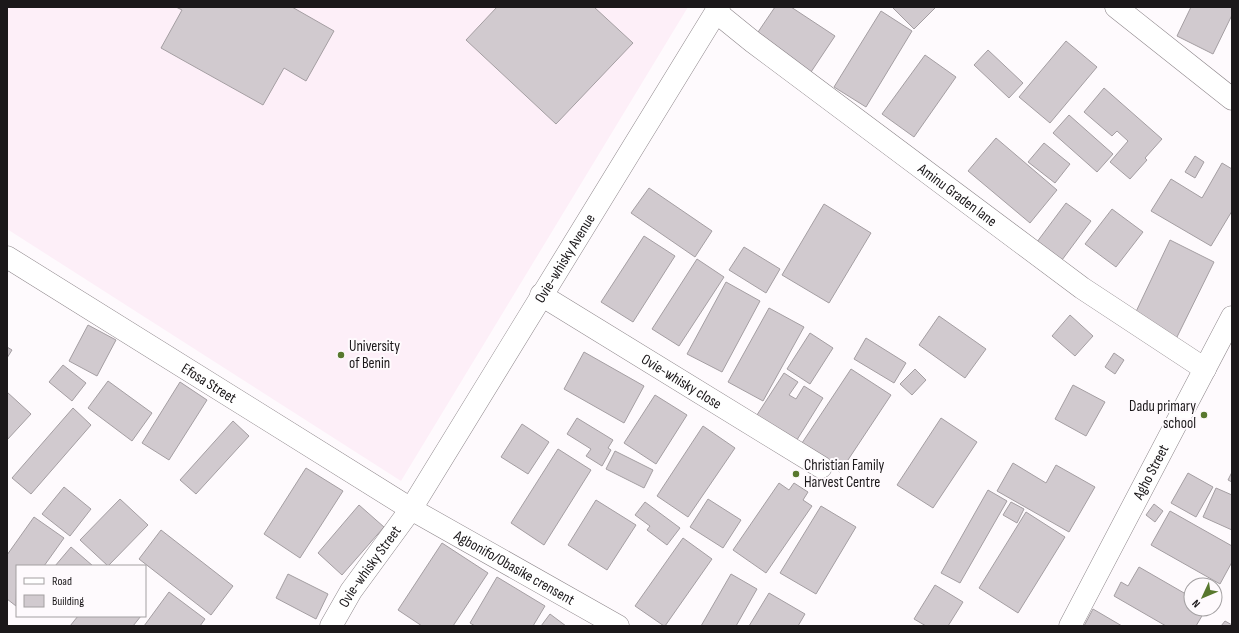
<svg xmlns="http://www.w3.org/2000/svg" width="1239" height="633" font-family="'Sofia Sans Condensed',sans-serif">
  <style>
    .built { fill: #fdeff8 }
    .building { fill: #d1cacf; stroke: #a49ea2 }
    .lines { fill: none; stroke-linecap: round; stroke-linejoin: round }
    .minor-casing { stroke: #8e878b; stroke-width: 23 }
    .minor { stroke: #fff; stroke-width: 22 }
    .poi-dot { fill: #58782e; stroke: #fefafd; stroke-width: 1.5 }
    .labels { text-anchor: middle; stroke-width: 4; stroke-linejoin: round; paint-order: stroke }
    .street-label { font-size: 15px; fill: #1b181a; stroke: #fefafd }
    .poi-label { font-size: 15px; fill: #1b181a; stroke: #fefafd; text-anchor: start }
  </style>
  <rect width="100%" height="100%" fill="#fefafd"/>
  <!-- built -->
  <path class="built" d="M 7,7 L 688,7 L 401,481 L 7,229 Z"/>
  <!-- building -->
  <g class="building">
    <path d="M 176,7 L 292,7 L 334,31 L 306,81 L 284,68 L 263,105 L 161,48 L 182,10 Z"/>
    <path d="M 497,7 L 594,7 L 633,43 L 556,124 L 466,40 Z"/>
    <path d="M 775,7 L 791,7 L 835,36 L 809,75 L 754,38 Z"/>
    <path d="M 892,7 L 936,7 L 914,29 Z"/>
    <path d="M 1191,7 L 1232,7 L 1232,15 L 1213,54 L 1177,36 Z"/>
    <path d="M 881,11 L 912,31 L 866,107 L 834,87 Z"/>
    <path d="M 1066,41 L 1097,67 L 1050,123 L 1019,97 Z"/>
    <path d="M 988,50 L 1023,83 L 1009,98 L 974,65 Z"/>
    <path d="M 925,55 L 956,77 L 914,137 L 882,114 Z"/>
    <path d="M 1104,88 L 1162,139 L 1145,158 L 1147,160 L 1130,179 L 1110,162 L 1128,141 L 1117,131 L 1112,136 L 1084,112 Z"/>
    <path d="M 1069,115 L 1113,154 L 1097,172 L 1053,133 Z"/>
    <path d="M 996,138 L 1057,190 L 1030,223 L 968,171 Z"/>
    <path d="M 1044,143 L 1070,164 L 1055,183 L 1028,162 Z"/>
    <path d="M 1195,156 L 1204,162 L 1195,178 L 1185,172 Z"/>
    <path d="M 1222,163 L 1232,169 L 1232,211 L 1211,246 L 1151,211 L 1171,179 L 1202,198 Z"/>
    <path d="M 649,188 L 712,231 L 695,257 L 631,213 Z"/>
    <path d="M 1066,203 L 1091,221 L 1059,264 L 1034,246 Z"/>
    <path d="M 824,204 L 871,233 L 829,303 L 782,275 Z"/>
    <path d="M 1112,209 L 1143,232 L 1116,267 L 1085,244 Z"/>
    <path d="M 644,236 L 675,256 L 633,322 L 601,302 Z"/>
    <path d="M 1170,240 L 1214,262 L 1176,339 L 1133,318 Z"/>
    <path d="M 744,247 L 780,269 L 766,293 L 729,270 Z"/>
    <path d="M 697,259 L 724,277 L 679,346 L 652,329 Z"/>
    <path d="M 726,282 L 760,301 L 722,372 L 687,354 Z"/>
    <path d="M 769,308 L 804,327 L 763,401 L 728,382 Z"/>
    <path d="M 1070,315 L 1093,336 L 1075,356 L 1052,336 Z"/>
    <path d="M 939,316 L 986,349 L 965,378 L 919,345 Z"/>
    <path d="M 88,325 L 116,340 L 97,376 L 69,361 Z"/>
    <path d="M 810,333 L 833,348 L 810,384 L 787,369 Z"/>
    <path d="M 866,338 L 906,363 L 894,383 L 854,359 Z"/>
    <path d="M 7,347 L 12,350 L 7,358 Z"/>
    <path d="M 584,352 L 644,386 L 624,423 L 564,389 Z"/>
    <path d="M 1114,353 L 1124,360 L 1115,374 L 1105,367 Z"/>
    <path d="M 63,365 L 86,383 L 72,401 L 49,382 Z"/>
    <path d="M 851,369 L 891,395 L 840,472 L 800,446 Z"/>
    <path d="M 915,369 L 926,380 L 912,395 L 900,384 Z"/>
    <path d="M 784,373 L 798,382 L 789,395 L 796,399 L 804,386 L 823,398 L 795,443 L 755,418 Z"/>
    <path d="M 108,381 L 152,413 L 132,441 L 88,408 Z"/>
    <path d="M 180,382 L 207,400 L 169,460 L 142,443 Z"/>
    <path d="M 1073,385 L 1105,402 L 1086,436 L 1055,419 Z"/>
    <path d="M 7,392 L 31,414 L 7,440 Z"/>
    <path d="M 655,395 L 687,415 L 656,464 L 624,443 Z"/>
    <path d="M 73,408 L 91,425 L 31,494 L 12,478 Z"/>
    <path d="M 577,418 L 613,440 L 608,448 L 611,450 L 602,466 L 586,456 L 591,449 L 567,434 Z"/>
    <path d="M 941,418 L 977,442 L 933,508 L 897,485 Z"/>
    <path d="M 233,421 L 249,436 L 196,494 L 180,480 Z"/>
    <path d="M 522,424 L 549,442 L 528,474 L 501,457 Z"/>
    <path d="M 703,426 L 735,448 L 688,517 L 657,496 Z"/>
    <path d="M 558,449 L 591,470 L 544,545 L 511,523 Z"/>
    <path d="M 615,451 L 653,470 L 644,488 L 606,469 Z"/>
    <path d="M 1013,463 L 1046,483 L 1056,465 L 1095,487 L 1069,532 L 997,491 Z"/>
    <path d="M 306,468 L 343,491 L 300,558 L 264,534 Z"/>
    <path d="M 1232,472 L 1232,482 L 1228,480 Z"/>
    <path d="M 1188,473 L 1213,487 L 1196,517 L 1171,503 Z"/>
    <path d="M 779,483 L 789,490 L 794,483 L 808,492 L 803,500 L 812,506 L 766,573 L 733,550 Z"/>
    <path d="M 64,487 L 91,509 L 70,536 L 42,514 Z"/>
    <path d="M 1216,488 L 1232,495 L 1232,530 L 1203,517 Z"/>
    <path d="M 988,490 L 1007,501 L 960,583 L 941,573 Z"/>
    <path d="M 120,499 L 148,525 L 108,566 L 80,540 Z"/>
    <path d="M 708,499 L 741,520 L 723,548 L 690,527 Z"/>
    <path d="M 596,500 L 636,525 L 607,570 L 568,545 Z"/>
    <path d="M 645,502 L 680,528 L 667,545 L 647,530 L 650,526 L 635,515 Z"/>
    <path d="M 1011,502 L 1024,509 L 1017,523 L 1003,515 Z"/>
    <path d="M 1154,504 L 1163,511 L 1155,522 L 1146,515 Z"/>
    <path d="M 359,505 L 384,527 L 342,575 L 318,553 Z"/>
    <path d="M 821,506 L 856,527 L 816,594 L 780,573 Z"/>
    <path d="M 1170,511 L 1232,546 L 1232,562 L 1220,584 L 1151,545 Z"/>
    <path d="M 1026,512 L 1065,537 L 1018,613 L 979,588 Z"/>
    <path d="M 34,517 L 64,538 L 44,566 L 17,566 L 16,606 L 7,599 L 7,555 Z"/>
    <path d="M 161,530 L 233,586 L 211,615 L 139,559 Z"/>
    <path d="M 683,538 L 712,559 L 665,626 L 664,626 L 635,606 Z"/>
    <path d="M 442,543 L 488,573 L 453,626 L 422,626 L 398,610 Z"/>
    <path d="M 71,547 L 93,566 L 55,566 Z"/>
    <path d="M 1139,567 L 1191,597 L 1191,609 L 1206,609 L 1196,626 L 1166,626 L 1114,596 L 1121,582 L 1128,586 Z"/>
    <path d="M 288,574 L 328,594 L 316,619 L 276,598 Z"/>
    <path d="M 731,574 L 757,589 L 736,626 L 701,626 Z"/>
    <path d="M 497,577 L 545,606 L 533,626 L 475,626 L 470,623 Z"/>
    <path d="M 935,585 L 963,602 L 948,626 L 926,626 L 914,619 Z"/>
    <path d="M 169,592 L 205,619 L 200,626 L 144,626 Z"/>
    <path d="M 769,593 L 805,614 L 798,626 L 749,626 Z"/>
    <path d="M 1093,609 L 1122,626 L 1084,626 Z"/>
    <path d="M 550,614 L 566,626 L 541,626 Z"/>
    <path d="M 78,616 L 141,616 L 133,626 L 70,626 Z"/>
    <path d="M 1225,621 L 1232,625 L 1232,626 L 1221,626 Z"/>
  </g>
  <g class="lines">
    <defs>
      <g id="minor">
        <path d="M 1116,7 L 1232,99"/>
        <path id="s1" d="M 716,12 L 753,42 L 1082,288 L 1205,369"/>
        <path id="s2" d="M 7,257 L 411,509 L 618,626"/>
        <path id="s3" d="M 541,295 L 821,467"/>
        <path id="s4" d="M 331,626 L 351,591 L 411,509 L 719,7"/>
        <path id="s5" d="M 1070,626 L 1232,317"/>
      </g>
    </defs>
    <!-- minor casing -->
    <use href="#minor" class="minor-casing"/>
    <!-- minor -->
    <use href="#minor" class="minor"/>
  </g>
  <!-- markers -->
  <g class="poi-dot">
    <circle cx="341" cy="355" r="4"/>
    <circle cx="1204" cy="415" r="4"/>
    <circle cx="796" cy="474" r="4"/>
  </g>
  <g class="labels">
    <!-- street labels -->
    <g class="street-label">
      <text dy="5" stroke="none"><textPath href="#s1" startOffset="303">Aminu Graden lane</textPath></text>
      <text dy="5" stroke="none"><textPath href="#s4" startOffset="436">Ovie-whisky Avenue</textPath></text>
      <text dy="5" stroke="none"><textPath href="#s3" startOffset="165">Ovie-whisky close</textPath></text>
      <text dy="5" stroke="none"><textPath href="#s2" startOffset="238">Efosa Street</textPath></text>
      <text dy="5" stroke="none"><textPath href="#s5" startOffset="174">Agho Street</textPath></text>
      <text dy="5" stroke="none"><textPath href="#s4" startOffset="71">Ovie-whisky Street</textPath></text>
      <text dy="5" stroke="none"><textPath href="#s2" startOffset="595">Agbonifo/Obasike crensent</textPath></text>
    </g>
    <!-- poi labels -->
    <g class="poi-label">
      <text x="349" y="351">University<tspan x="349" dy="17">of Benin</tspan></text>
      <text x="1196" y="411" text-anchor="end">Dadu primary<tspan x="1196" dy="17">school</tspan></text>
      <text x="804" y="470">Christian Family<tspan x="804" dy="17">Harvest Centre</tspan></text>
    </g>
  </g>
  <!-- border -->
  <rect width="1239" height="633" fill="none" stroke="#1b181a" stroke-width="16"/>
  <!-- legend -->
  <rect x="16" y="565" width="130" height="52" fill="#fefafd" stroke="#a3a0a2"/>
  <rect x="24" y="578" width="20" height="6" fill="#ffffff" stroke="#a3a0a2"/>
  <text x="52" y="585" font-size="12" fill="#1b181a">Road</text>
  <rect x="24" y="595" width="20" height="12" fill="#d1cacf" stroke="#a3a0a2"/>
  <text x="52" y="605" font-size="12" fill="#1b181a">Building</text>
  <!-- north arrow -->
  <g transform="translate(1203 597) rotate(226)"><circle r="19" fill="#fefafd" stroke="#a3a0a2"/>
  <path d="M0-3L7 15L0 10L-7 15Z" fill="#58782e"/>
  <text y="-6" font-size="11" font-weight="bold" text-anchor="middle" fill="#1b181a">N</text>
  </g>
</svg>
